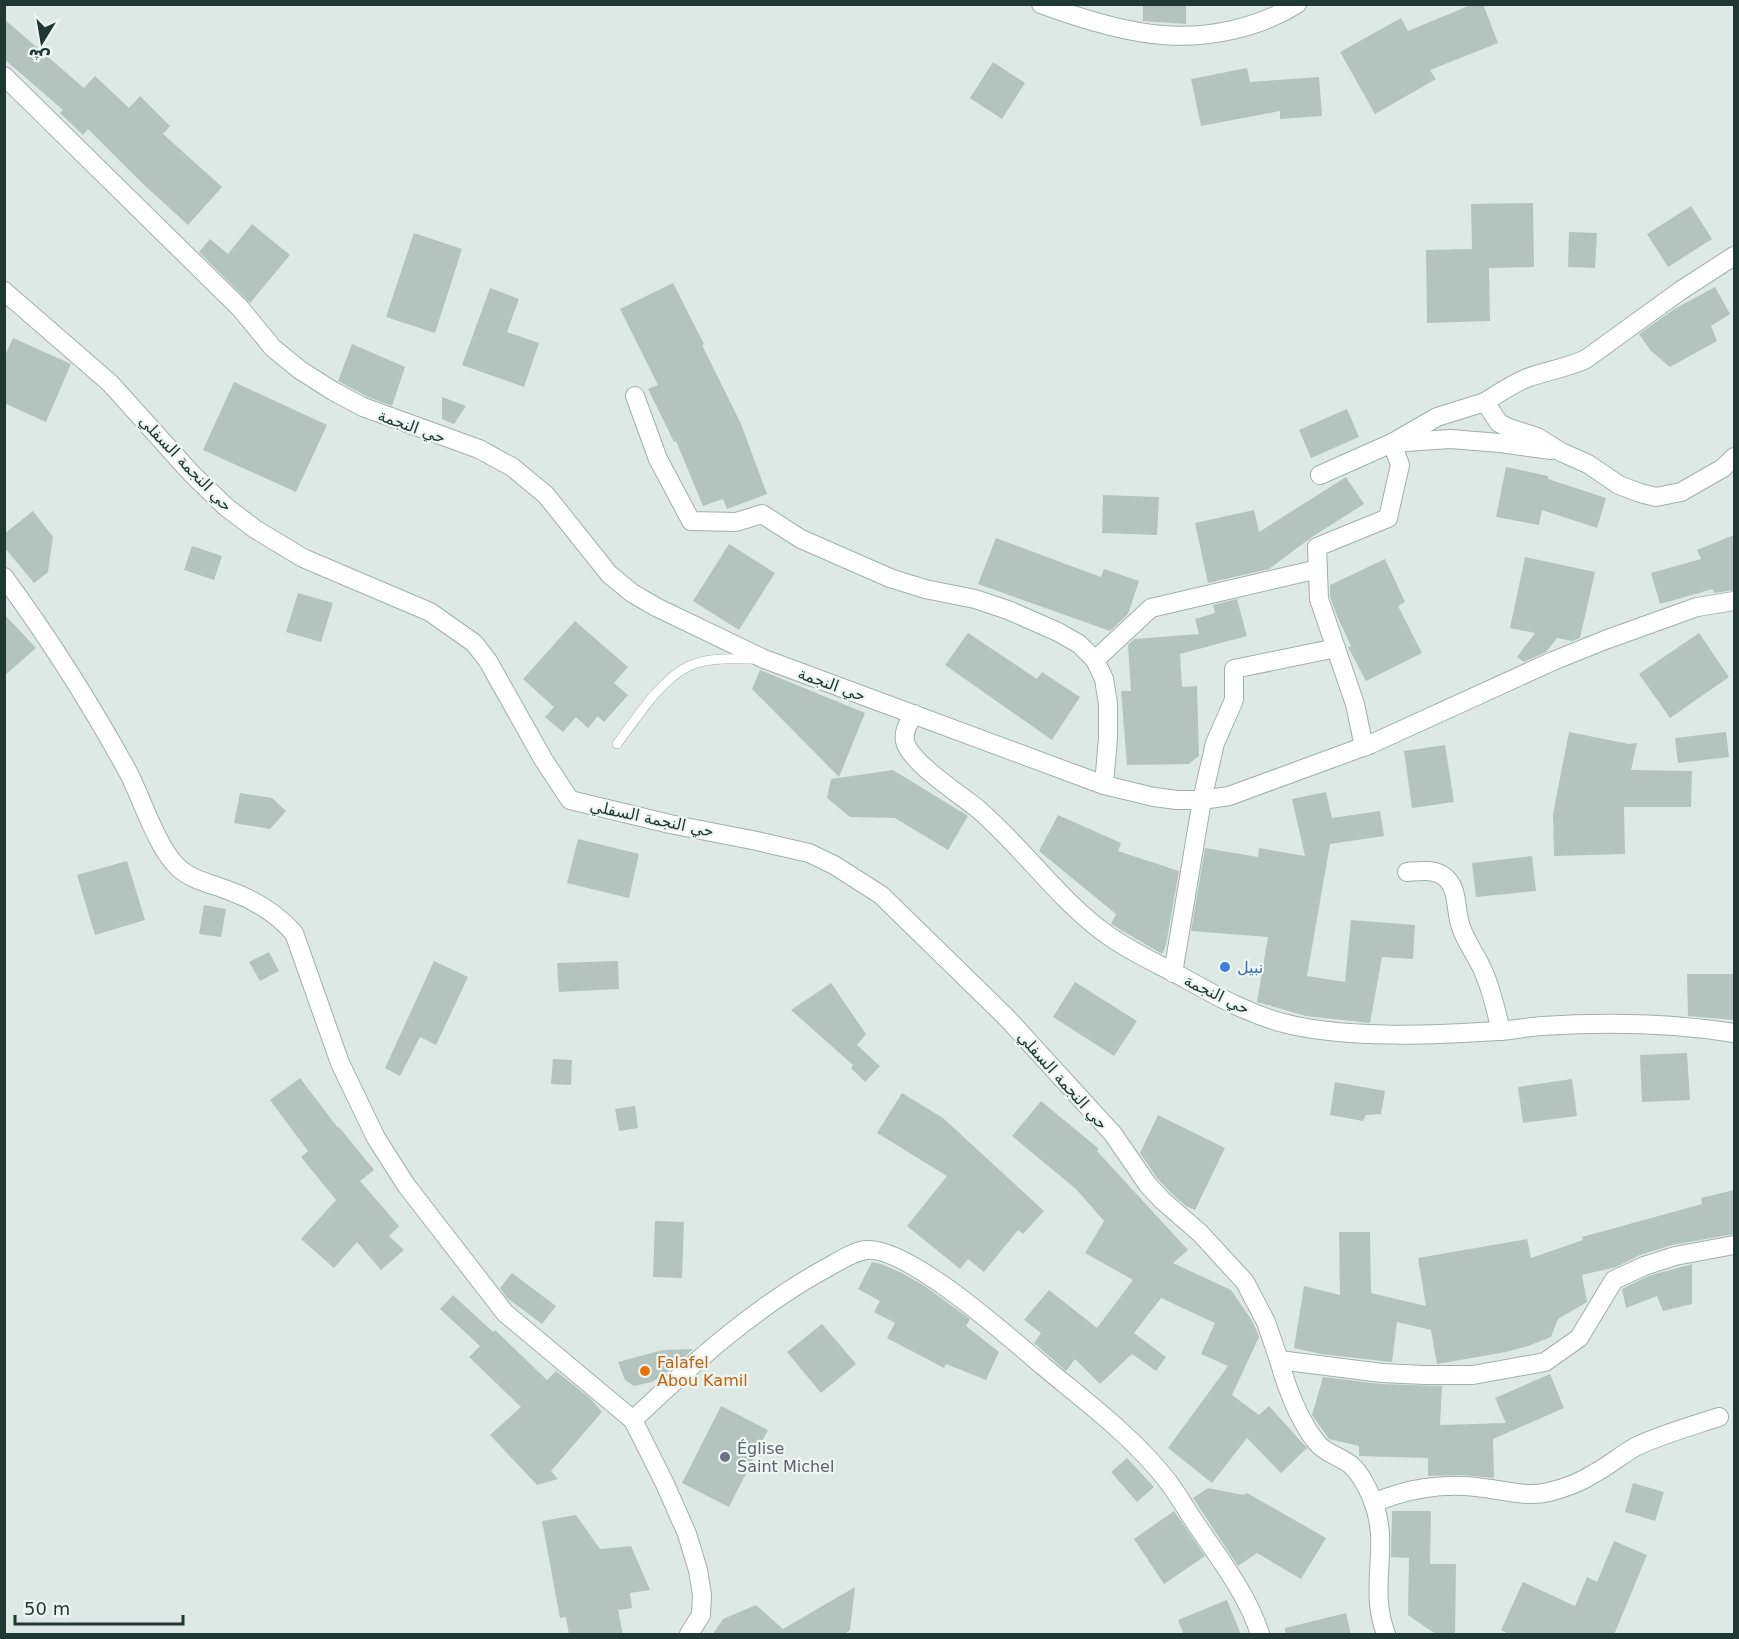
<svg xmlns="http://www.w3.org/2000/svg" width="1739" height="1639" font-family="'DejaVu Sans',Cairo,sans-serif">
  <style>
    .building { fill: #b3c4be }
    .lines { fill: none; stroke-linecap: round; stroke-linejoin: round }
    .service-casing { stroke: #a0b0ac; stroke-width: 10 }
    .minor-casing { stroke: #a0b0ac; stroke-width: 20 }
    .service { stroke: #fff; stroke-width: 9 }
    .minor { stroke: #fff; stroke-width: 18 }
    .shop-dot { fill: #3f7fe0; stroke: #edf6f2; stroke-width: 2 }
    .food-dot { fill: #e8710a; stroke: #edf6f2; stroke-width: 2 }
    .worship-dot { fill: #6b7280; stroke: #edf6f2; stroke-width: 2 }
    .labels { text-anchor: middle; stroke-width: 4.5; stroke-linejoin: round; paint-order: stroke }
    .street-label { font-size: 16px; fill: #1f3833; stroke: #edf6f2 }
    .shop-label { font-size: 16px; fill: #366cbe; stroke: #edf6f2; text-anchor: start }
    .food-label { font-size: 16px; fill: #c56008; stroke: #edf6f2; text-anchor: start }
    .worship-label { font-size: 16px; fill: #5b616d; stroke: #edf6f2; text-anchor: start }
  </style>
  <rect width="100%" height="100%" fill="#dde9e5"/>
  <!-- building -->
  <g class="building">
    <path d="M 1143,4 L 1186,4 L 1186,24 L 1143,21 Z"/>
    <path d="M 1473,4 L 1483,4 L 1498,43 L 1430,70 L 1436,79 L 1375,114 L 1340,52 L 1401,18 L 1408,31 Z"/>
    <path d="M 4,19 L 84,88 L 95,76 L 129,108 L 140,96 L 170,126 L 163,134 L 222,187 L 188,225 L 141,182 L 88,129 L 83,135 L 60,113 L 63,110 L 4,59 Z"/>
    <path d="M 993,62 L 1025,83 L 1002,119 L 970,98 Z"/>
    <path d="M 1247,68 L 1250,82 L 1319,77 L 1322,116 L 1280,119 L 1280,111 L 1201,126 L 1191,79 Z"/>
    <path d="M 1533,203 L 1534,267 L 1489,268 L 1490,321 L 1427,323 L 1426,250 L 1472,249 L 1471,204 Z"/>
    <path d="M 1691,206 L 1712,239 L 1668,267 L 1647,234 Z"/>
    <path d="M 252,224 L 290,255 L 250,303 L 199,252 L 210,239 L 228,254 Z"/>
    <path d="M 1569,232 L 1597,233 L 1595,268 L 1568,267 Z"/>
    <path d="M 414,233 L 462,249 L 435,333 L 386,317 Z"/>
    <path d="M 673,283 L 704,344 L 702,345 L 741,424 L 767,494 L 727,509 L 723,499 L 703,506 L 676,441 L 674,442 L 648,389 L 658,385 L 620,309 Z"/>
    <path d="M 1715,287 L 1730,314 L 1711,326 L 1717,341 L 1670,367 L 1651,351 L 1639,334 L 1676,308 Z"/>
    <path d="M 490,288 L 519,299 L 507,332 L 539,343 L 524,387 L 462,365 Z"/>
    <path d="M 13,338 L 71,364 L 46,422 L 4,403 L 4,358 Z"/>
    <path d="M 352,344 L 405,367 L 392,406 L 368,397 L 338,381 Z"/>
    <path d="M 234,382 L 327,425 L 296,492 L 203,450 Z"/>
    <path d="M 442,397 L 466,406 L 454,424 L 442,419 Z"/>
    <path d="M 1347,409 L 1359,437 L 1311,458 L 1299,430 Z"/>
    <path d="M 1506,467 L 1548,476 L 1548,479 L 1606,498 L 1597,528 L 1542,510 L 1539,525 L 1496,517 Z"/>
    <path d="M 1346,477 L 1364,504 L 1312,537 L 1269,569 L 1208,583 L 1195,523 L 1254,510 L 1259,532 Z"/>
    <path d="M 1103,495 L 1159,497 L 1157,535 L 1102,533 Z"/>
    <path d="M 33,511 L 53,537 L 48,572 L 34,583 L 4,547 L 4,534 Z"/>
    <path d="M 1734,535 L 1734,590 L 1714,593 L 1713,589 L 1660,604 L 1651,573 L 1701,559 L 1697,550 Z"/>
    <path d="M 996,538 L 1101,577 L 1104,569 L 1139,581 L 1128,614 L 1110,631 L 978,584 Z"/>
    <path d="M 729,544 L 775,573 L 739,630 L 693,601 Z"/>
    <path d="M 192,546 L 222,556 L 214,580 L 184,570 Z"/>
    <path d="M 1525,557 L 1595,572 L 1580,638 L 1572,641 L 1557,638 L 1546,652 L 1524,662 L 1517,657 L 1535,633 L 1510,628 Z"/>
    <path d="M 1385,559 L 1405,602 L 1398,606 L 1422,653 L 1366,681 L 1348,647 L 1351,646 L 1337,616 L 1330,597 L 1330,585 Z"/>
    <path d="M 298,593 L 333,603 L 321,642 L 286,632 Z"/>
    <path d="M 1237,599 L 1247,636 L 1180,654 L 1182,687 L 1197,686 L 1199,756 L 1189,764 L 1127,765 L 1121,691 L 1131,691 L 1128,645 L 1134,639 L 1199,634 L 1195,619 L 1215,613 L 1213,605 Z"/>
    <path d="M 4,614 L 36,648 L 4,676 Z"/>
    <path d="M 575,621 L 628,667 L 614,683 L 628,695 L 604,722 L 598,716 L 588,728 L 576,717 L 563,732 L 545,717 L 554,707 L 523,679 Z"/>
    <path d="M 968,633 L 1037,679 L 1042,672 L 1080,697 L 1052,740 L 945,665 Z"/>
    <path d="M 1699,633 L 1729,677 L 1670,718 L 1639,674 Z"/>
    <path d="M 760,670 L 865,713 L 839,777 L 752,689 Z"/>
    <path d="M 1569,732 L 1629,744 L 1637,743 L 1631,770 L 1692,771 L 1691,807 L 1624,807 L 1625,854 L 1554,856 L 1553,814 Z"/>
    <path d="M 1726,732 L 1729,757 L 1678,763 L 1675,738 Z"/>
    <path d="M 1445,745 L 1454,802 L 1412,808 L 1404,751 Z"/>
    <path d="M 893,770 L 968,816 L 948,850 L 895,818 L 850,817 L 827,798 L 831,779 Z"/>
    <path d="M 1326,792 L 1332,818 L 1380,811 L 1384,836 L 1330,844 L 1307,976 L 1345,982 L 1351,920 L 1415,925 L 1413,959 L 1382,957 L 1370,1023 L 1306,1016 L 1257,1002 L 1268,937 L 1191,931 L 1205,848 L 1258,857 L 1259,848 L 1305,856 L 1292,799 Z"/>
    <path d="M 240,793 L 272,798 L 286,811 L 270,829 L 234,823 Z"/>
    <path d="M 1058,815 L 1121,843 L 1118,851 L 1179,871 L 1166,945 L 1162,954 L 1111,924 L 1116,914 L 1039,851 Z"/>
    <path d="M 578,839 L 639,854 L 629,898 L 567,883 Z"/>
    <path d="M 1532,856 L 1536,891 L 1476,897 L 1472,863 Z"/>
    <path d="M 127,861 L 145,920 L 95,935 L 77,875 Z"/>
    <path d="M 204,905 L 226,909 L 221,937 L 199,934 Z"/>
    <path d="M 269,952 L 279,971 L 260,981 L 249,962 Z"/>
    <path d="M 434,961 L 468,977 L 436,1045 L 420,1037 L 400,1076 L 385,1068 Z"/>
    <path d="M 618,961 L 619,989 L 559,992 L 557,963 Z"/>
    <path d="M 1687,974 L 1734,974 L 1734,1020 L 1688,1016 Z"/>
    <path d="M 1075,982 L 1137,1021 L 1114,1056 L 1053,1017 Z"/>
    <path d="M 831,983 L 866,1034 L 857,1045 L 880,1066 L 865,1082 L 851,1068 L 853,1065 L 791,1010 Z"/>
    <path d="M 1687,1053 L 1690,1100 L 1642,1102 L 1640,1055 Z"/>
    <path d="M 553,1059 L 572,1060 L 571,1085 L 551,1084 Z"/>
    <path d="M 300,1078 L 338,1128 L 339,1127 L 374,1170 L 360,1181 L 399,1226 L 389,1236 L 404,1250 L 381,1270 L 357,1242 L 334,1268 L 301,1239 L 336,1200 L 301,1157 L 308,1151 L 270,1100 Z"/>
    <path d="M 1572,1079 L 1577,1116 L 1523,1123 L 1518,1087 Z"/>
    <path d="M 1335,1082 L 1385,1091 L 1381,1114 L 1366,1115 L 1363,1121 L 1330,1115 Z"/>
    <path d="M 902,1093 L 943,1118 L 1044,1211 L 1023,1234 L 1018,1230 L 984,1272 L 968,1259 L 960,1269 L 907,1226 L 947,1176 L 877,1133 Z"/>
    <path d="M 1041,1101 L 1099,1149 L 1097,1151 L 1188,1250 L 1173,1263 L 1231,1290 L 1253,1322 L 1259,1337 L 1232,1395 L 1259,1415 L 1269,1406 L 1307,1448 L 1281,1473 L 1247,1438 L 1212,1483 L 1168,1448 L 1228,1366 L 1201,1354 L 1215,1323 L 1161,1298 L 1134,1333 L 1166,1357 L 1156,1371 L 1132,1354 L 1100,1384 L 1075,1359 L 1066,1371 L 1034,1343 L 1041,1333 L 1024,1320 L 1049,1290 L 1097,1328 L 1133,1280 L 1085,1253 L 1104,1221 L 1076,1189 L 1012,1136 Z"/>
    <path d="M 635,1106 L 638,1128 L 619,1131 L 615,1109 Z"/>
    <path d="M 1158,1115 L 1225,1148 L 1195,1210 L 1186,1206 L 1171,1193 L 1157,1178 L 1140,1153 Z"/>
    <path d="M 1734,1190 L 1734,1234 L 1672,1245 L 1640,1255 L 1616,1267 L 1582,1275 L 1587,1302 L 1558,1319 L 1551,1337 L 1528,1346 L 1506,1352 L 1437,1364 L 1431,1330 L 1397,1322 L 1392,1362 L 1321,1354 L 1294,1348 L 1304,1286 L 1340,1295 L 1339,1232 L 1370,1232 L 1371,1293 L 1426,1306 L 1418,1258 L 1527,1239 L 1531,1258 L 1583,1240 L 1582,1237 L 1702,1204 L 1701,1198 Z"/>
    <path d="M 655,1221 L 684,1222 L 682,1278 L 653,1277 Z"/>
    <path d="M 872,1262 L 881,1264 L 902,1273 L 926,1287 L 970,1319 L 966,1326 L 999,1352 L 986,1380 L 946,1364 L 944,1368 L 887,1338 L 895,1323 L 874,1312 L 880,1301 L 858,1289 Z"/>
    <path d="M 1692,1264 L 1692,1304 L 1663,1311 L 1657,1296 L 1626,1308 L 1622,1289 L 1648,1276 Z"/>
    <path d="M 512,1273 L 556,1306 L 542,1324 L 507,1298 L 500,1288 Z"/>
    <path d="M 453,1295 L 493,1332 L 495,1330 L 547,1380 L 556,1371 L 591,1399 L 602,1412 L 551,1471 L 558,1479 L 537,1485 L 490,1435 L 521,1407 L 469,1357 L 480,1346 L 440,1309 Z"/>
    <path d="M 822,1324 L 856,1364 L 821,1393 L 787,1352 Z"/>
    <path d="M 693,1349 L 673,1368 L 652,1382 L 634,1386 L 625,1380 L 618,1362 L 663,1350 Z"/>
    <path d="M 1550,1374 L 1564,1408 L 1493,1439 L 1494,1478 L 1463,1475 L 1428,1476 L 1428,1458 L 1359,1456 L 1359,1446 L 1329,1439 L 1312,1415 L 1323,1377 L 1381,1384 L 1442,1386 L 1440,1425 L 1506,1423 L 1495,1398 Z"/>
    <path d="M 721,1406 L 768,1430 L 729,1507 L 682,1483 Z"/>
    <path d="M 1127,1458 L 1154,1487 L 1137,1502 L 1111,1472 Z"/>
    <path d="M 1633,1483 L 1664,1492 L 1655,1521 L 1625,1512 Z"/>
    <path d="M 1208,1488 L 1243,1495 L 1247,1493 L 1326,1538 L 1301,1579 L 1257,1553 L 1238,1566 L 1193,1498 Z"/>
    <path d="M 1174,1511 L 1205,1556 L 1164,1584 L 1134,1539 Z"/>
    <path d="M 1392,1511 L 1431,1511 L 1430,1564 L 1456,1564 L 1455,1635 L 1437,1635 L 1408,1615 L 1409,1558 L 1391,1557 Z"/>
    <path d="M 576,1515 L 600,1549 L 631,1546 L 650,1590 L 630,1593 L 632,1608 L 618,1610 L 623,1635 L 569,1635 L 566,1617 L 560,1618 L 542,1521 Z"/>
    <path d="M 1614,1541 L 1647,1555 L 1614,1635 L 1510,1635 L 1501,1630 L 1523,1582 L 1575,1606 L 1587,1577 L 1597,1582 Z"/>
    <path d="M 855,1587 L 850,1630 L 844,1635 L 712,1635 L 723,1619 L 756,1605 L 783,1629 Z"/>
    <path d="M 1227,1600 L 1241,1635 L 1184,1635 L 1178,1620 Z"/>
    <path d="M 1346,1613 L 1351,1635 L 1285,1635 L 1285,1628 Z"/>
  </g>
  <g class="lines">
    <defs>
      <path id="service" d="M 617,744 C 636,719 660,680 689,666 C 708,657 732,659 753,659"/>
      <g id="minor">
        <path d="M 1041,4 C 1079,18 1122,32 1163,35 C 1207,39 1259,28 1297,4"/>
        <path d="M 4,76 L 240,308 L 273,348 L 300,370 L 333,391 L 363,407 L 479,449 L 512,467 L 546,495 L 609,574 L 632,593 L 656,607 L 764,659 L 1104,785 L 1154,797 L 1177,800 L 1202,800 L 1229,796 L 1371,744 L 1553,661 L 1605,640 L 1697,607 L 1734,601"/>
        <path d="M 1734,256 L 1680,291 L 1586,359 C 1567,368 1546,371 1527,378 C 1512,384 1499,393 1485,402 L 1499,423 L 1509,428 L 1537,437 L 1561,452 L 1588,464 L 1619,485 L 1640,493 L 1656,497 L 1681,492 L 1723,468 L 1734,457"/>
        <path d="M 4,291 L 110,383 L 191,473 L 226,507 L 255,529 L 303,558 L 430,612 L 474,643 L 488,661 L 543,759 L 570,800 L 670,824 L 757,841 L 809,853 L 834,865 L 881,895 L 1007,1018 L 1113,1134 L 1148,1185 L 1163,1201 L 1200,1233 L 1245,1282 L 1266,1322 L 1279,1360"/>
        <path d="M 635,396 L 658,459 L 691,521 L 736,522 L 762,514 L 801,539 L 890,578 L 925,589 L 975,599 L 1008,610 L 1058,632 L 1079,644 L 1095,660 L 1104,679 L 1108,704 L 1108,738 L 1104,785"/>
        <path d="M 1320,475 L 1392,443 L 1450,439 L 1500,443 L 1551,450"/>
        <path d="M 4,577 C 49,638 90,703 127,770 C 141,796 155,842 174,863 C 188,880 210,883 230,891 C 255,900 276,913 294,933 L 340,1063 L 376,1138 L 406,1185 L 505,1313 L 633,1420 L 665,1484 L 687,1534 L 698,1570 L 702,1595 L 701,1615 L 689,1634"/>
        <path d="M 1095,660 L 1151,608 L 1318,569"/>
        <path d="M 914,714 C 909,722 903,731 905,741 C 909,762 961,795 978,809 C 1022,847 1056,896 1102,931 C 1127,950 1158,964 1186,979 C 1218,997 1251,1015 1287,1024 C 1349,1039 1435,1035 1499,1031 C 1513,1030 1528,1027 1542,1026 C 1606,1022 1671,1023 1734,1033"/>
        <path d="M 1364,747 L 1355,704 L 1319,599 L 1317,547 L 1388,518 L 1400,465 L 1392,443 L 1437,417 L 1485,402"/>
        <path d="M 1407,872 C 1421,871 1436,868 1447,879 C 1459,891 1455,912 1461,927 C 1466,943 1478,957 1484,973 C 1492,991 1496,1011 1501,1031"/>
        <path d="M 1173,973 L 1202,800 L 1215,743 L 1234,700 L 1234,669 L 1336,648"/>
        <path d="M 633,1420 C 692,1364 750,1311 821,1271 C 835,1264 851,1252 866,1250 C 908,1246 1010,1338 1043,1366 C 1086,1402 1135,1438 1169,1483 C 1178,1495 1186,1509 1194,1521 C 1218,1557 1247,1593 1260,1634"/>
        <path d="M 1374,1503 C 1405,1489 1442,1483 1476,1487 C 1499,1489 1526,1498 1549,1492 C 1565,1488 1581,1482 1595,1473 C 1610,1465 1622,1454 1637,1446 C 1663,1434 1692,1426 1719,1417"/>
        <path d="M 1386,1634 C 1368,1588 1390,1548 1374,1504 C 1370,1492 1361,1474 1351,1465 C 1341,1457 1325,1453 1317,1443 C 1298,1419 1287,1389 1279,1360 L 1382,1373 L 1425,1375 L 1473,1375 L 1545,1362 L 1579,1338 L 1614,1280 L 1644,1266 L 1675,1256 L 1734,1245"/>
      </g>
    </defs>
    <!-- service casing -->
    <use href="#service" class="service-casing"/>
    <!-- minor casing -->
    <use href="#minor" class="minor-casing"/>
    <!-- service -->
    <use href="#service" class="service"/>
    <!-- minor -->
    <use href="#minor" class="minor"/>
  </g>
  <!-- markers -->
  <circle class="shop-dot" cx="1225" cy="967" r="6"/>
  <circle class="food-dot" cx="645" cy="1371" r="6"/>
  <circle class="worship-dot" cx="725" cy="1457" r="6"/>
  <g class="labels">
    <!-- street labels -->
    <g class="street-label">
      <text transform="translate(412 426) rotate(20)" y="6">حي النجمة</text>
      <text transform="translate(186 463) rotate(46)" y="6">حي النجمة السفلي</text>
      <text transform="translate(832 684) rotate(20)" y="6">حي النجمة</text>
      <text transform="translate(652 818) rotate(12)" y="6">حي النجمة السفلي</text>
      <text transform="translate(1217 994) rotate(26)" y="6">حي النجمة</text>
      <text transform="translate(1063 1080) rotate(48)" y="6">حي النجمة السفلي</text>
    </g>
    <!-- shop labels -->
    <g class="shop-label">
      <text x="1237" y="973">نبيل</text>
    </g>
    <!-- food labels -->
    <g class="food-label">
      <text x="657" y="1368">Falafel<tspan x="657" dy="18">Abou Kamil</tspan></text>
    </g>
    <!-- worship labels -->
    <g class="worship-label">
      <text x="737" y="1454">Église<tspan x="737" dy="18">Saint Michel</tspan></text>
    </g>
  </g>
  <!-- border -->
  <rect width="1739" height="1639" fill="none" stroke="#1f3833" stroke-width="12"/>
  <!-- north arrow -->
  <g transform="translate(42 42) rotate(191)" stroke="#edf6f2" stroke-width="4.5" paint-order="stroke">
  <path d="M0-4.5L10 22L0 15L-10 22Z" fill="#1f3833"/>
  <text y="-9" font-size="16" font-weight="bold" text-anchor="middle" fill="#1f3833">ش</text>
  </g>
  <!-- scale -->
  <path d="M15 1615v9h168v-9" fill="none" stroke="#1f3833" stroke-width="3"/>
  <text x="24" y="1615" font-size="18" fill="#1f3833" stroke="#edf6f2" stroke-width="4.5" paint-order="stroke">50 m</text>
</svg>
